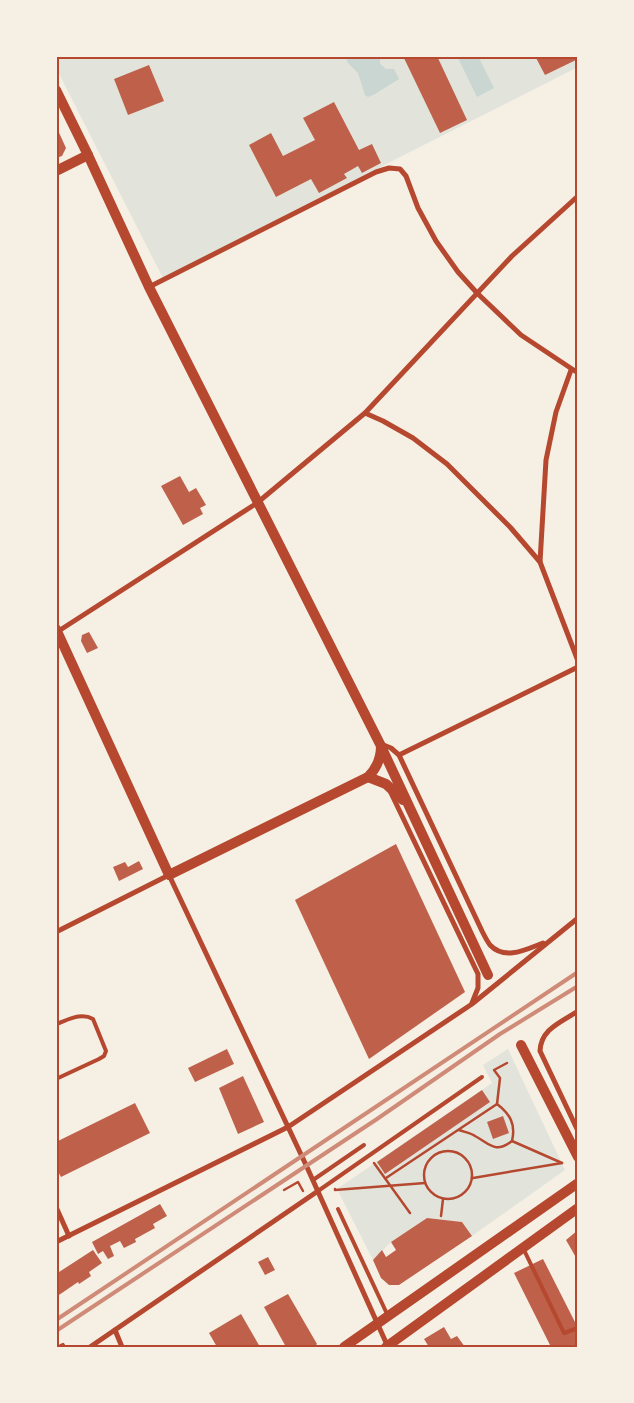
<svg xmlns="http://www.w3.org/2000/svg" width="634" height="1403" font-family="Karla,sans-serif">
  <style>
    .green { fill: #e2e4dc }
    .water { fill: #c9d6d2 }
    .building { fill: #bf614a }
    .lines { fill: none; stroke-linecap: round; stroke-linejoin: round }
    .path { stroke: #b5482f; stroke-width: 2.5 }
    .service { stroke: #b5482f; stroke-width: 4 }
    .minor { stroke: #b5482f; stroke-width: 5 }
    .secondary { stroke: #b5482f; stroke-width: 10 }
    .rail { stroke: #cf8b77; stroke-width: 4 }
    .neatline { fill: none; stroke: #b5482f; stroke-width: 2 }
  </style>
  <rect width="100%" height="100%" fill="#f6efe4"/>
  <!-- green -->
  <g class="green">
    <path d="M 56,56 L 578,56 L 578,67 L 404,155 L 164,280 L 56,68 Z"/>
    <path d="M 508,1049 L 565,1170 L 472,1236 L 462,1222 L 427,1218 L 391,1242 L 373,1260 L 337,1189 L 492,1083 L 483,1065 Z"/>
  </g>
  <!-- water -->
  <g class="water">
    <path d="M 345,56 L 380,56 L 380,64 L 386,69 L 394,69 L 399,79 L 375,94 L 368,97 L 365,95 L 358,73 L 348,63 Z"/>
    <path d="M 457,56 L 478,56 L 494,88 L 477,97 Z"/>
  </g>
  <!-- building -->
  <g class="building">
    <path d="M 403,56 L 437,56 L 467,120 L 440,133 Z"/>
    <path d="M 535,56 L 578,56 L 578,59 L 545,75 Z"/>
    <path d="M 149,65 L 164,101 L 128,115 L 114,79 Z"/>
    <path d="M 334,102 L 359,150 L 372,144 L 381,163 L 362,173 L 358,166 L 344,174 L 347,178 L 319,193 L 311,179 L 276,197 L 249,145 L 271,133 L 283,156 L 315,140 L 303,118 Z"/>
    <path d="M 56,126 L 66,148 L 62,156 L 56,158 Z"/>
    <path d="M 180,476 L 189,492 L 196,488 L 206,505 L 200,508 L 203,514 L 183,525 L 161,486 Z"/>
    <path d="M 89,632 L 98,648 L 87,653 L 81,641 L 82,635 Z"/>
    <path d="M 396,844 L 465,992 L 369,1059 L 295,900 Z"/>
    <path d="M 139,861 L 143,869 L 119,881 L 113,867 L 125,862 L 128,867 Z"/>
    <path d="M 227,1049 L 234,1064 L 195,1082 L 188,1068 Z"/>
    <path d="M 243,1076 L 264,1122 L 238,1134 L 219,1088 Z"/>
    <path d="M 482,1090 L 490,1102 L 385,1174 L 377,1162 Z"/>
    <path d="M 135,1103 L 150,1133 L 61,1177 L 56,1168 L 56,1142 Z"/>
    <path d="M 503,1116 L 509,1133 L 493,1139 L 487,1122 Z"/>
    <path d="M 160,1204 L 167,1216 L 153,1224 L 155,1228 L 135,1239 L 136,1242 L 124,1248 L 120,1241 L 110,1246 L 114,1256 L 108,1259 L 103,1251 L 98,1254 L 92,1242 Z"/>
    <path d="M 427,1218 L 462,1222 L 472,1236 L 399,1285 L 389,1285 L 381,1278 L 373,1260 L 382,1250 L 386,1257 L 396,1250 L 391,1242 Z"/>
    <path d="M 578,1230 L 578,1261 L 566,1240 Z"/>
    <path d="M 93,1250 L 102,1263 L 89,1272 L 91,1276 L 79,1284 L 78,1282 L 56,1297 L 56,1274 Z"/>
    <path d="M 268,1257 L 275,1270 L 265,1275 L 258,1262 Z"/>
    <path d="M 543,1259 L 577,1326 L 578,1326 L 578,1347 L 551,1347 L 514,1273 Z"/>
    <path d="M 288,1294 L 317,1344 L 314,1347 L 286,1347 L 264,1307 Z"/>
    <path d="M 241,1314 L 260,1347 L 217,1347 L 209,1333 Z"/>
    <path d="M 444,1327 L 451,1339 L 457,1336 L 465,1347 L 429,1347 L 424,1339 Z"/>
  </g>
  <g class="lines">
    <!-- path -->
    <g class="path">
      <path d="M 497,1104 C 510,1114 516,1124 512,1141"/>
      <path d="M 459,1130 C 464,1132 471,1133 475,1136 C 490,1144 495,1154 512,1141 L 562,1163"/>
      <circle cx="448" cy="1175" r="24"/>
      <path d="M 374,1163 L 410,1213"/>
      <path d="M 386,1178 L 497,1104 L 500,1078 L 494,1070 L 507,1063"/>
      <path d="M 473,1178 L 562,1163"/>
      <path d="M 335,1189 L 335,1190 L 425,1183"/>
      <path d="M 284,1190 L 298,1182 L 303,1191"/>
      <path d="M 441,1216 L 443,1199"/>
      <path d="M 59,1346 L 63,1344 L 65,1347"/>
    </g>
    <!-- service -->
    <g class="service">
      <path d="M 56,1024 C 68,1020 81,1012 93,1019 L 106,1051 L 104,1056 L 99,1059 L 56,1079"/>
      <path d="M 313,1180 L 364,1145"/>
      <path d="M 318,1191 L 482,1077"/>
      <path d="M 338,1209 L 388,1316"/>
      <path d="M 524,1250 L 564,1333 L 578,1328"/>
    </g>
    <!-- minor -->
    <g class="minor">
      <path d="M 149,287 L 376,172 L 389,168 L 400,169 L 406,176 L 418,208 L 436,241 L 458,272 L 477,293 L 521,335 L 578,373"/>
      <path d="M 365,413 L 383,421 L 413,438 L 447,464 L 510,527 L 540,562 L 578,661"/>
      <path d="M 540,562 L 546,460 L 556,412 L 571,370"/>
      <path d="M 57,632 L 257,503 L 365,413 L 512,256 L 578,196"/>
      <path d="M 381,744 L 391,748 L 399,755 L 482,931 C 484,935 487,941 490,945 C 505,961 527,949 543,943"/>
      <path d="M 399,755 L 578,667"/>
      <path d="M 391,793 L 478,974 L 478,988 L 472,1003"/>
      <path d="M 56,932 L 169,875 L 306,1165 L 388,1347"/>
      <path d="M 578,1011 C 560,1023 541,1029 540,1051 L 578,1131"/>
      <path d="M 56,1207 L 69,1236"/>
      <path d="M 56,1242 L 288,1127 L 472,1004 L 578,918"/>
      <path d="M 115,1330 L 122,1347"/>
      <path d="M 90,1347 L 318,1191"/>
    </g>
    <!-- secondary -->
    <g class="secondary">
      <path d="M 56,90 L 88,155 L 149,287 L 380,744 L 488,975"/>
      <path d="M 56,171 L 88,155"/>
      <path d="M 56,629 L 169,875 L 368,777 C 377,768 381,759 381,746"/>
      <path d="M 368,777 L 386,784 L 403,800"/>
      <path d="M 521,1045 L 578,1157"/>
      <path d="M 344,1347 L 578,1183"/>
      <path d="M 386,1347 L 578,1208"/>
    </g>
    <!-- rail -->
    <g class="rail">
      <path d="M 56,1320 L 578,972"/>
      <path d="M 56,1331 L 377,1119 L 500,1034 L 578,986"/>
    </g>
  </g>
  <!-- border -->
  <rect width="634" height="1403" fill="none" stroke="#f6efe4" stroke-width="115"/>
  <rect x="58" y="58" width="518" height="1288" class="neatline"/>
</svg>
